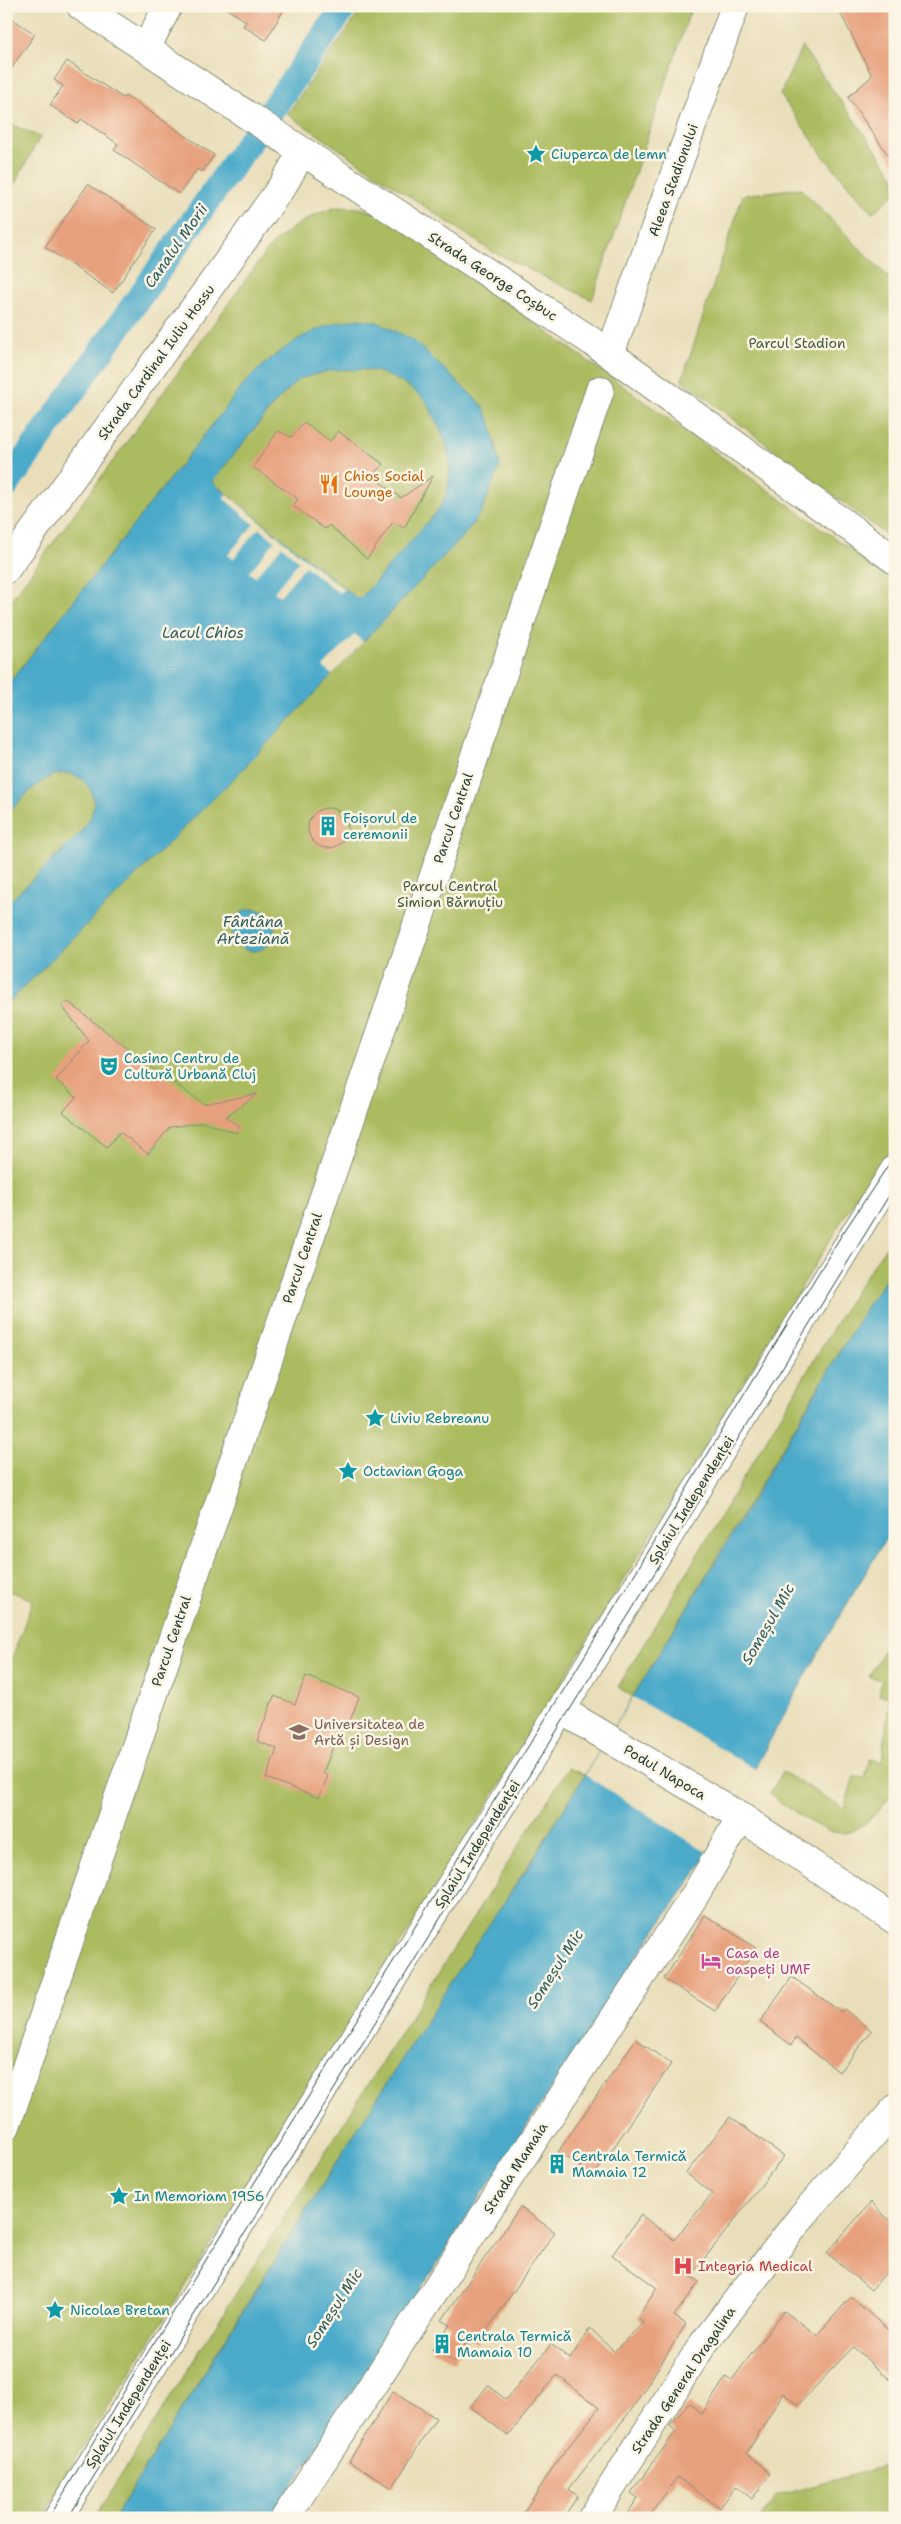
<svg xmlns="http://www.w3.org/2000/svg" width="901" height="2524" font-family="'Shantell Sans',sans-serif">
  <style>
    .green { fill: #abbb5f; stroke: #657c4a }
    .water { fill: #4baaca; stroke: #35747f; fill-rule: evenodd }
    .pier { fill: #e9deb9 }
    .lines { fill: none; stroke-linecap: round; stroke-linejoin: round }
    .canal { stroke: #4baaca; stroke-width: 26 }
    .building { fill: #e7a07d }
    .minor-casing { stroke: #848e76; stroke-width: 30 }
    .major-casing { stroke: #848e76; stroke-width: 30 }
    .minor { stroke: #fff; stroke-width: 28 }
    .major { stroke: #fff; stroke-width: 28 }
    .tram { stroke: #1f3d34; stroke-width: 1 }
    .labels { text-anchor: middle; stroke-width: 5; stroke-linejoin: round; paint-order: stroke }
    .culture-label { font-size: 14px; fill: #0d838f; stroke: #fcf5e5; text-anchor: start }
    .street-label { font-size: 14px; fill: #1f3d34; stroke: #fcf5e5 }
    .park-label { font-size: 14px; fill: #425c3f; stroke: #fcf5e5 }
    .food-label { font-size: 14px; fill: #c56008; stroke: #fcf5e5; text-anchor: start }
    .education-label { font-size: 14px; fill: #785e54; stroke: #fcf5e5; text-anchor: start }
    .hotel-label { font-size: 14px; fill: #b23c85; stroke: #fcf5e5; text-anchor: start }
    .health-label { font-size: 14px; fill: #be3a42; stroke: #fcf5e5; text-anchor: start }
    .water-label { font-size: 15px; font-style: italic; fill: #2c5e61; stroke: #fcf5e5 }
  </style>
  <rect width="100%" height="100%" fill="#fcf5e5"/>
  <filter id="ink" filterUnits="userSpaceOnUse"><feTurbulence type="fractalNoise" baseFrequency=".02" numOctaves="2"/><feDisplacementMap in="SourceGraphic" scale="10" xChannelSelector="R" yChannelSelector="G"/><feConvolveMatrix kernelMatrix="1 2 1 2 8 2 1 2 1" color-interpolation-filters="sRGB"/></filter>
  <filter id="wash" filterUnits="userSpaceOnUse"><feTurbulence type="fractalNoise" baseFrequency=".0096" numOctaves="4" result="noise"/><feDisplacementMap in="SourceGraphic" scale="20" xChannelSelector="R" yChannelSelector="G"/><feGaussianBlur stdDeviation="1.12" result="paint"/><feColorMatrix in="noise" values="0 0 0 0 0 0 0 0 0 0 0 0 0 0 0 0 0 1.4 0 .05"/><feComposite in="paint" operator="in"/></filter>
  <g filter="url(#wash)">
    <rect width="100%" height="100%" fill="#e9deb9"/>
    <!-- green -->
    <g class="green">
      <path d="M 364,6 L 692,6 L 592,300 L 491,251 L 287,114 Z"/>
      <path d="M 802,47 L 895,177 L 895,194 L 872,213 L 824,157 L 780,94 Z"/>
      <path d="M 6,122 L 40,137 L 6,200 Z"/>
      <path d="M 800,188 L 895,284 L 895,542 L 682,380 L 743,195 Z"/>
      <path d="M 337,207 L 359,208 L 384,215 L 895,581 L 895,1145 L 855,1199 L 461,1848 L 73,2463 L 43,2518 L 6,2518 L 6,1675 L 33,1600 L 6,1590 L 6,607 L 269,248 C 291,227 307,216 337,207 Z"/>
      <path d="M 895,1234 L 895,1267 L 869,1303 L 633,1697 L 618,1687 L 856,1290 Z"/>
      <path d="M 895,1629 L 895,1791 C 883,1805 865,1831 844,1833 C 822,1835 787,1806 769,1794 L 783,1772 L 844,1808 L 854,1777 L 865,1778 L 870,1759 L 882,1762 L 890,1697 L 879,1695 L 882,1680 L 869,1677 Z"/>
      <path d="M 568,1768 L 585,1775 C 512,1894 433,2010 358,2128 C 275,2257 195,2388 114,2518 L 94,2518 Z"/>
      <path d="M 895,2463 L 895,2518 L 760,2518 L 777,2496 Z"/>
    </g>
    <!-- water -->
    <g class="water">
      <path d="M 359,319 L 377,322 L 413,340 L 482,405 L 491,423 L 500,466 L 481,512 L 465,534 L 241,771 L 6,1005 L 6,905 L 80,833 C 86,825 91,819 93,809 C 97,789 79,769 58,774 C 37,780 21,800 6,815 L 6,687 L 249,378 C 280,349 314,323 359,319 ZM 332,370 C 346,370 365,368 378,372 C 394,377 411,387 424,399 C 429,404 432,413 435,419 C 452,448 456,479 439,509 L 359,600 L 212,482 L 275,403 L 299,379 Z"/>
      <circle cx="253" cy="930" r="21"/>
      <path d="M 895,1267 L 895,1523 L 817,1655 L 703,1862 L 636,1958 L 271,2518 L 114,2518 L 358,2128 L 473,1948 L 529,1866 L 727,1543 L 869,1303 Z"/>
    </g>
    <!-- pier -->
    <g class="pier">
      <path d="M 227,494 L 309,562 L 344,589 L 339,593 L 305,566 L 280,596 L 274,592 L 299,561 L 282,546 L 255,577 L 249,572 L 275,541 L 259,528 L 233,559 L 228,555 L 254,524 L 223,498 Z"/>
      <path d="M 355,634 L 363,642 L 332,675 L 323,667 Z"/>
      <path d="M 633,1697 L 755,1769 L 708,1853 L 585,1775 Z"/>
    </g>
    <g class="lines">
      <!-- canal -->
      <path class="canal" d="M 6,486 L 345,6"/>
    </g>
    <g id="blocks">
      <!-- building -->
      <g class="building">
        <path d="M 222,6 L 286,6 L 266,40 L 243,26 L 246,21 Z"/>
        <path d="M 837,6 L 895,6 L 895,165 L 848,97 L 872,76 Z"/>
        <path d="M 6,15 L 35,34 L 6,76 Z"/>
        <path d="M 67,61 L 123,98 L 125,96 L 140,105 L 214,155 L 202,172 L 197,169 L 179,194 L 114,150 L 118,144 L 81,119 L 78,124 L 50,105 L 63,86 L 54,80 Z"/>
        <path d="M 88,184 L 156,229 L 113,293 L 45,247 Z"/>
        <path d="M 304,422 L 330,441 L 338,431 L 383,464 L 372,476 L 401,498 L 433,476 L 404,528 L 393,522 L 367,559 L 329,525 L 325,529 L 293,506 L 298,499 L 253,467 L 278,431 L 291,437 Z"/>
        <circle cx="328" cy="828" r="20"/>
        <path d="M 67,1001 L 158,1072 L 204,1104 L 257,1094 L 225,1117 L 239,1126 L 236,1133 L 204,1122 L 170,1127 L 148,1154 L 120,1132 L 107,1147 L 63,1112 L 76,1097 L 56,1080 L 89,1041 L 62,1006 Z"/>
        <path d="M 306,1676 L 359,1697 L 349,1724 L 343,1721 L 323,1773 L 328,1776 L 319,1798 L 266,1778 L 277,1749 L 257,1741 L 274,1696 L 295,1704 Z"/>
        <path d="M 705,1915 L 756,1948 L 715,2011 L 664,1979 Z"/>
        <path d="M 792,1977 L 841,2012 L 844,2009 L 872,2031 L 839,2072 L 796,2038 L 791,2045 L 760,2022 Z"/>
        <path d="M 636,2039 L 671,2064 L 594,2176 L 558,2152 Z"/>
        <path d="M 730,2117 L 784,2156 L 691,2276 L 699,2282 L 674,2316 L 686,2324 L 632,2409 L 569,2489 L 578,2496 L 563,2518 L 520,2518 L 558,2460 L 599,2408 L 557,2375 L 508,2436 L 471,2407 L 488,2385 L 506,2400 L 551,2344 L 570,2359 L 590,2328 L 614,2351 L 643,2323 L 638,2317 L 657,2288 L 612,2255 L 641,2215 L 674,2240 L 712,2194 L 686,2173 Z"/>
        <path d="M 871,2202 L 895,2226 L 895,2262 L 871,2290 L 827,2253 Z"/>
        <path d="M 520,2207 L 555,2232 L 477,2344 L 469,2338 L 454,2362 L 432,2350 L 450,2325 L 442,2320 Z"/>
        <path d="M 851,2297 L 895,2336 L 895,2384 L 853,2347 L 798,2405 L 783,2393 L 747,2453 L 771,2474 L 752,2499 L 736,2486 L 720,2508 L 677,2477 L 648,2518 L 624,2518 L 638,2498 L 631,2493 L 676,2431 L 670,2426 L 689,2403 L 702,2414 L 726,2377 L 731,2381 L 784,2311 L 817,2335 Z"/>
        <path d="M 393,2391 L 436,2418 L 392,2488 L 349,2461 Z"/>
      </g>
    </g>
  </g>
  <g filter="url(#ink)">
    <use href="#blocks" fill-opacity="0" stroke="#848e76" stroke-width="1"/>
    <g class="lines">
      <defs>
        <g id="minor">
          <path d="M 146,48 L 168,6"/>
          <path d="M 610,354 L 735,6"/>
          <path d="M 6,569 L 283,185 L 302,152"/>
          <path d="M 6,2126 L 600,390"/>
          <path d="M 285,2518 L 695,1895 L 741,1817"/>
          <path d="M 592,2518 L 703,2344 L 803,2215 L 895,2109"/>
        </g>
        <g id="major">
          <path d="M 81,6 L 593,342 L 895,560"/>
          <path d="M 561,1710 L 741,1817 L 895,1920"/>
          <path d="M 58,2518 L 340,2062 L 561,1710 L 895,1169"/>
        </g>
      </defs>
      <!-- minor casing -->
      <use href="#minor" class="minor-casing"/>
      <!-- major casing -->
      <use href="#major" class="major-casing"/>
      <!-- minor -->
      <use href="#minor" class="minor"/>
      <!-- major -->
      <use href="#major" class="major"/>
      <!-- tram -->
      <g class="tram">
        <path d="M 49,2518 L 135,2373 L 568,1683 L 841,1236 L 895,1155"/>
        <path d="M 68,2518 L 895,1186"/>
      </g>
    </g>
  </g>
  <!-- icons -->
  <defs>
    <symbol id="sight-bare" viewBox="-9 -9 18 18"><path d="M0-6L1.8-2.2L6-1.7L2.9 1.2L3.7 5.4L0 3.3L-3.7 5.4L-2.9 1.2L-6-1.7L-1.8-2.2Z" fill="#0f9aa8" stroke="#fcf5e5" stroke-width="2.5" paint-order="stroke"/></symbol>
    <symbol id="restaurant-bare" viewBox="-9 -9 18 18"><path d="M-5-6h1v4h1v-4h1v4h1v-4h1v5L-1.5 .5V6h-2V.5L-5-1ZM5-6V6H3V1.5H1.5Q1.5-4 5-6Z" fill="#e8710a" stroke="#fcf5e5" stroke-width="2.5" paint-order="stroke"/></symbol>
    <symbol id="building-bare" viewBox="-9 -9 18 18"><path d="M-4-6H4V6H1V3H-1V6H-4ZM-2.5-4.3h1.7v1.8h-1.7ZM.8-4.3h1.7v1.8H.8ZM-2.5-1h1.7V.8h-1.7ZM.8-1h1.7V.8H.8Z" fill="#0f9aa8" stroke="#fcf5e5" stroke-width="2.5" paint-order="stroke"/></symbol>
    <symbol id="theatre-bare" viewBox="-9 -9 18 18"><path d="M-5-5.5Q0-4 5-5.5V0Q5 5 0 6Q-5 5-5 0ZM-3.3-2.5H-1v1.5H-3.3ZM1-2.5H3.3v1.5H1ZM-2.8 1Q0 5.5 2.8 1Z" fill="#0f9aa8" stroke="#fcf5e5" stroke-width="2.5" paint-order="stroke"/></symbol>
    <symbol id="university-bare" viewBox="-9 -9 18 18"><path d="M0-5L7-2L0 1L-7-2ZM-4 1L0 2.5L4 1V4Q0 6-4 4Z" fill="#8d6e63" stroke="#fcf5e5" stroke-width="2.5" paint-order="stroke"/></symbol>
    <symbol id="hotel-bare" viewBox="-9 -9 18 18"><path d="M-6-4.5h1.5V1H6V5H4.5V3h-9V5H-6ZM-4 0a1.8 1.8 0 1 1 3.6 0ZM.5 0V-2.5h3Q6-2.5 6 0Z" fill="#d1479c" stroke="#fcf5e5" stroke-width="2.5" paint-order="stroke"/></symbol>
    <symbol id="hospital-bare" viewBox="-9 -9 18 18"><path d="M-5-5h3v3.5h4V-5h3V5h-3V1.5h-4V5h-3Z" fill="#e0444e" stroke="#fcf5e5" stroke-width="2.5" paint-order="stroke"/></symbol>
  </defs>
  <g fill-rule="evenodd">
    <use href="#sight-bare" x="522" y="140" width="28" height="28"/>
    <use href="#restaurant-bare" x="315" y="470" width="28" height="28"/>
    <use href="#building-bare" x="314" y="812" width="28" height="28"/>
    <use href="#theatre-bare" x="95" y="1052" width="28" height="28"/>
    <use href="#sight-bare" x="361" y="1404" width="28" height="28"/>
    <use href="#sight-bare" x="334" y="1457" width="28" height="28"/>
    <use href="#university-bare" x="285" y="1718" width="28" height="28"/>
    <use href="#hotel-bare" x="697" y="1947" width="28" height="28"/>
    <use href="#building-bare" x="543" y="2150" width="28" height="28"/>
    <use href="#sight-bare" x="105" y="2182" width="28" height="28"/>
    <use href="#hospital-bare" x="669" y="2252" width="28" height="28"/>
    <use href="#sight-bare" x="41" y="2296" width="28" height="28"/>
    <use href="#building-bare" x="428" y="2330" width="28" height="28"/>
  </g>
  <g class="labels">
    <!-- culture labels -->
    <g class="culture-label">
      <text x="551" y="159">Ciuperca de lemn</text>
      <text x="343" y="823">Foișorul de<tspan x="343" dy="16">ceremonii</tspan></text>
      <text x="124" y="1063">Casino Centru de<tspan x="124" dy="16">Cultură Urbană Cluj</tspan></text>
      <text x="390" y="1423">Liviu Rebreanu</text>
      <text x="363" y="1476">Octavian Goga</text>
      <text x="572" y="2161">Centrala Termică<tspan x="572" dy="16">Mamaia 12</tspan></text>
      <text x="134" y="2201">In Memoriam 1956</text>
      <text x="70" y="2315">Nicolae Bretan</text>
      <text x="457" y="2341">Centrala Termică<tspan x="457" dy="16">Mamaia 10</tspan></text>
    </g>
    <!-- street labels -->
    <g class="street-label">
      <text transform="translate(673 180) rotate(-70)" y="5">Aleea Stadionului</text>
      <text transform="translate(493 276) rotate(33)" y="5">Strada George Coșbuc</text>
      <text transform="translate(156 362) rotate(-54)" y="5">Strada Cardinal Iuliu Hossu</text>
      <text transform="translate(453 818) rotate(-71)" y="5">Parcul Central</text>
      <text transform="translate(302 1258) rotate(-71)" y="5">Parcul Central</text>
      <text transform="translate(691 1500) rotate(-58)" y="5">Splaiul Independenței</text>
      <text transform="translate(171 1641) rotate(-71)" y="5">Parcul Central</text>
      <text transform="translate(665 1772) rotate(31)" y="5">Podul Napoca</text>
      <text transform="translate(477 1844) rotate(-58)" y="5">Splaiul Independenței</text>
      <text transform="translate(515 2168) rotate(-57)" y="5">Strada Mamaia</text>
      <text transform="translate(683 2380) rotate(-56)" y="5">Strada General Dragalina</text>
      <text transform="translate(128 2404) rotate(-58)" y="5">Splaiul Independenței</text>
    </g>
    <!-- park labels -->
    <g class="park-label">
      <text x="797" y="348">Parcul Stadion</text>
      <text x="450" y="891">Parcul Central<tspan x="450" dy="16">Simion Bărnuțiu</tspan></text>
    </g>
    <!-- food labels -->
    <g class="food-label">
      <text x="344" y="481">Chios Social<tspan x="344" dy="16">Lounge</tspan></text>
    </g>
    <!-- education labels -->
    <g class="education-label">
      <text x="314" y="1729">Universitatea de<tspan x="314" dy="16">Artă și Design</tspan></text>
    </g>
    <!-- hotel labels -->
    <g class="hotel-label">
      <text x="726" y="1958">Casa de<tspan x="726" dy="16">oaspeți UMF</tspan></text>
    </g>
    <!-- health labels -->
    <g class="health-label">
      <text x="698" y="2271">Integria Medical</text>
    </g>
    <!-- water labels -->
    <g class="water-label">
      <text transform="translate(176 246) rotate(-55)" y="5">Canalul Morii</text>
      <text x="203" y="638">Lacul Chios</text>
      <text x="253" y="927">Fântâna<tspan x="253" dy="17">Arteziană</tspan></text>
      <text transform="translate(768 1624) rotate(-60)" y="5">Someșul Mic</text>
      <text transform="translate(555 1969) rotate(-57)" y="5">Someșul Mic</text>
      <text transform="translate(334 2308) rotate(-57)" y="5">Someșul Mic</text>
    </g>
  </g>
  <!-- margin -->
  <rect width="901" height="2524" fill="none" stroke="#fcf5e5" stroke-width="25"/>
</svg>
